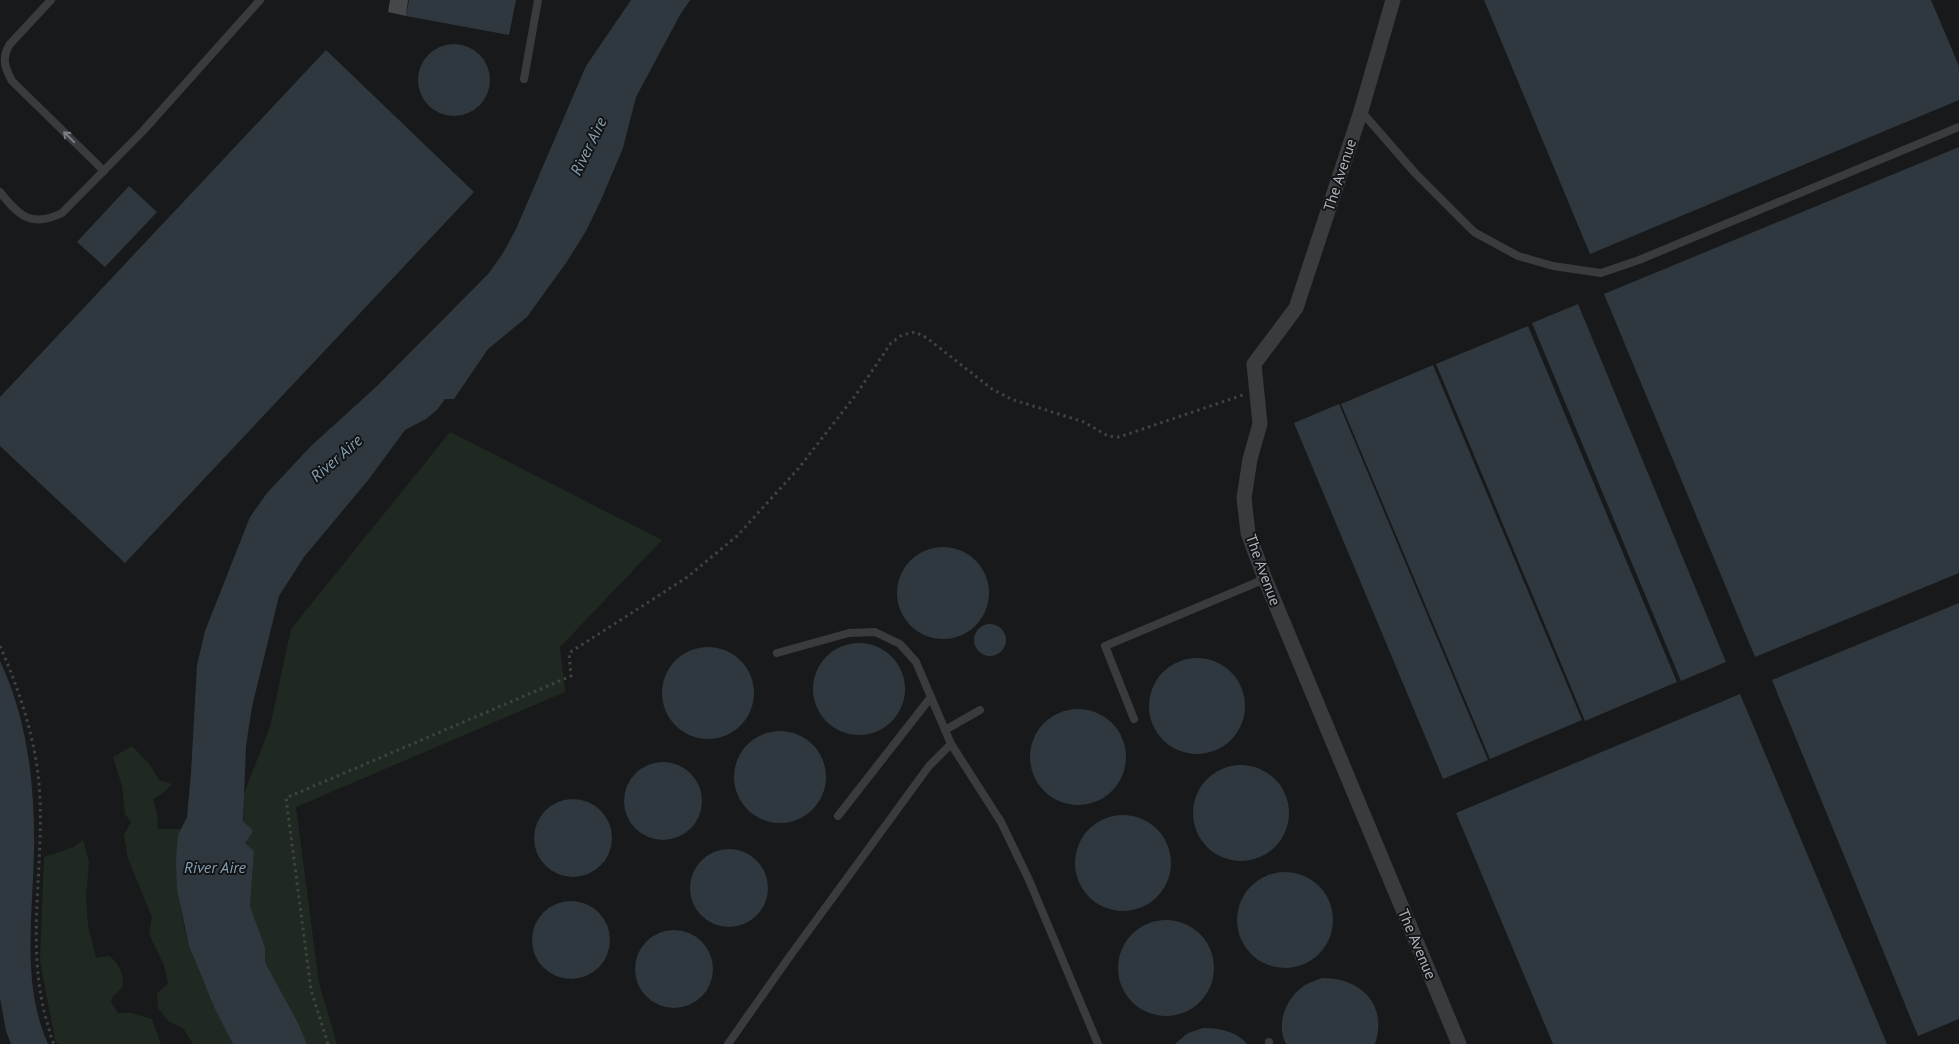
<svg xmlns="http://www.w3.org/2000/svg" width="1959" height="1044" font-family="'PT Sans',sans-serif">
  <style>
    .green { fill: #202921 }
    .water { fill: #2f383e }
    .building { fill: #45474a }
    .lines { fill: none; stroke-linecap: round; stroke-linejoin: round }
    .path { stroke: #404246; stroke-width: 3; stroke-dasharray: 2.5 4; stroke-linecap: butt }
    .service { stroke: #3a3b3f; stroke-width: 8 }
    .minor { stroke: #3a3b3f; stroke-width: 15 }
    .oneway { stroke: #787c83 }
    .labels { text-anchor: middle; stroke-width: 4; stroke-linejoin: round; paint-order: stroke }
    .street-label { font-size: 15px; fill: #abb1ba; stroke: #131416 }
    .water-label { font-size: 16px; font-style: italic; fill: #84a0b3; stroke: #131416 }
  </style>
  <rect width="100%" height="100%" fill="#18191b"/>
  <!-- green -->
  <g class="green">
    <path d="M 450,432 L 662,540 L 560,647 L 565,692 L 296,807 L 319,983 L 337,1044 L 307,1044 L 297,1021 L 265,962 L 265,947 L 250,906 L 254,851 L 245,843 L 243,796 L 270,727 L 291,629 Z"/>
    <path d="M 132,746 L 150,765 L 159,780 L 172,784 L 163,793 L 153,799 L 157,813 L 158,829 L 181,829 L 178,835 C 179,861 177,891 182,916 C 190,962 215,1002 233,1044 L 193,1044 L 183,1028 L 168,1021 L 158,1008 L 157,993 L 168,984 L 164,965 L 149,934 L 152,917 L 128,859 L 124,835 L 131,822 L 125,814 L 122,786 L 113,757 Z"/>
    <path d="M 83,840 L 89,861 L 86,897 L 88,926 L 96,958 L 109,956 C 119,963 124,975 123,987 L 113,996 L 111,1002 L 118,1013 L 132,1013 L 152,1019 L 161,1044 L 58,1044 L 55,1040 L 40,961 L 44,857 L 74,847 Z"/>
  </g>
  <!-- water -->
  <g class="water">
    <path d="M 409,0 L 516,0 L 509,35 L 406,16 Z"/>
    <path d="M 631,0 L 690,0 L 680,15 L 636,97 L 623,148 L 601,200 L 586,231 L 566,263 L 527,317 L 488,349 L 454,399 L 445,399 L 437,410 L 426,419 L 405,430 L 369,479 L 304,557 L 279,596 L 252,707 L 246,746 L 243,821 L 253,831 L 245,843 L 254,851 L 250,906 L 265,947 L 265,962 L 297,1021 L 307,1044 L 233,1044 L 215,1009 L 189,946 L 177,889 L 176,861 L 178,835 L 187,817 L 191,773 L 197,665 L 205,631 L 250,517 L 267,493 L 311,446 L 377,386 L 489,273 L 503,253 L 516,229 L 586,66 Z"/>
    <path d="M 1484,0 L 1931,0 L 1959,66 L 1959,100 L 1590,254 Z"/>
    <circle cx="454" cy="80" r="36"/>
    <path d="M 326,50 L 474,192 L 125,563 L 0,446 L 0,397 Z"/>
    <path d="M 1959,147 L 1959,573 L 1755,657 L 1604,294 Z"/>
    <path d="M 129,186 L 157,212 L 105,267 L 77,242 Z"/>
    <path d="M 1578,304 L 1726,662 L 1681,681 L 1532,323 Z"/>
    <path d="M 1528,326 L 1677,682 L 1585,721 L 1436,364 Z"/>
    <path d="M 1433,365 L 1582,720 L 1490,759 L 1341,404 Z"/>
    <path d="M 1339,404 L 1488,760 L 1443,779 L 1294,423 Z"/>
    <circle cx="943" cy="593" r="46"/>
    <path d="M 1959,603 L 1959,1019 L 1918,1036 L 1772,680 Z"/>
    <circle cx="990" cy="640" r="16"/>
    <circle cx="859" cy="689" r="46"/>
    <circle cx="708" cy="693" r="46"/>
    <circle cx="1197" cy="706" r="48"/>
    <path d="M 0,661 C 28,720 35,787 34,851 C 33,916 21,983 48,1044 L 11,1044 L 6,1031 L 0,998 Z"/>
    <path d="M 1740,694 L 1887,1044 L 1553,1044 L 1456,813 Z"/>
    <circle cx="1078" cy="757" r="48"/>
    <circle cx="780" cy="777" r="46"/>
    <circle cx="663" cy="801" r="39"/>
    <circle cx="1241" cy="813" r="48"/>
    <circle cx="573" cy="838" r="39"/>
    <circle cx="1123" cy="863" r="48"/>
    <circle cx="729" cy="888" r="39"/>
    <circle cx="1285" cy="920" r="48"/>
    <circle cx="571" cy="940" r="39"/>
    <circle cx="1166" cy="968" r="48"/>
    <circle cx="674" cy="969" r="39"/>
    <path d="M 1322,978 C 1361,978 1388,1004 1375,1044 L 1286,1044 C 1275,1023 1287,995 1307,984 C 1311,982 1317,980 1322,978 Z"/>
    <path d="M 1203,1028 C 1219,1028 1236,1031 1247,1044 L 1175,1044 L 1188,1033 Z"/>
  </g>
  <!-- building -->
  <path class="building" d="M 390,0 L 408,0 L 406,16 L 388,12 Z"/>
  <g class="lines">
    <!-- path -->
    <g class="path">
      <path d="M 0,646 C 21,694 38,746 40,799 C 43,871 27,944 45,1015 C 48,1025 50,1035 54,1044"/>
      <path d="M 328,1044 L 311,990 L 286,798 L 571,676 L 569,653 L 686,578 L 737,536 L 798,469 L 855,396 L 891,343 L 902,335 L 915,332 L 927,338 L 992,389 L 1011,399 L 1084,422 L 1108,436 L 1119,437 L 1243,395"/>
    </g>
    <!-- service -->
    <g class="service">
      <path d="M 51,0 L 10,44 C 1,58 5,68 12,81 L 104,171"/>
      <path d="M 524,79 L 538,0"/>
      <path d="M 1361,111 L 1415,173 L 1474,232 L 1518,256 L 1553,266 L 1601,273 L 1639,260 L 1959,127"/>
      <path d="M 0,192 C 19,216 31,228 62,213 L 143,131 L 260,0"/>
      <path d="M 777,653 L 849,633 L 875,632 L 900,644 L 916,662 L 951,744 L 1001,822 L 1029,880 L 1098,1044"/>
      <path d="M 1134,719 L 1105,646 L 1265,579"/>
      <path d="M 945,730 L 980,710"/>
      <path d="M 838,816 L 931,697"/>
      <path d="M 1269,1042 L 1269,1044"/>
      <path d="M 728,1044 L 790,956 L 929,766 L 951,744"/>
    </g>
    <!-- minor -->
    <path class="minor" d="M 1393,0 L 1361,111 L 1296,308 L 1254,364 L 1260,424 L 1250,459 L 1244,498 L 1248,533 L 1265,579 L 1459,1044"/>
  </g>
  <!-- one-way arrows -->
  <defs><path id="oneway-shaft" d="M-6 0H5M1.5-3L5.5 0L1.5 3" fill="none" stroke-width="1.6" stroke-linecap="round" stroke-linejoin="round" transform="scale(1.25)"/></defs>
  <use class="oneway" href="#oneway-shaft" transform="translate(69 137) rotate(-135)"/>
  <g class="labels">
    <!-- street labels -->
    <g class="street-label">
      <text transform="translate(1340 175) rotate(-72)" y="5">The Avenue</text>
      <text transform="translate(1263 570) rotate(70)" y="5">The Avenue</text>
      <text transform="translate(1417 944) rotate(67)" y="5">The Avenue</text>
    </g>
    <!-- water labels -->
    <g class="water-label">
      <text transform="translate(588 146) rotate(-64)" y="6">River Aire</text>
      <text transform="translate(336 458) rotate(-41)" y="6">River Aire</text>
      <text x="215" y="873">River Aire</text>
    </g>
  </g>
</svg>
